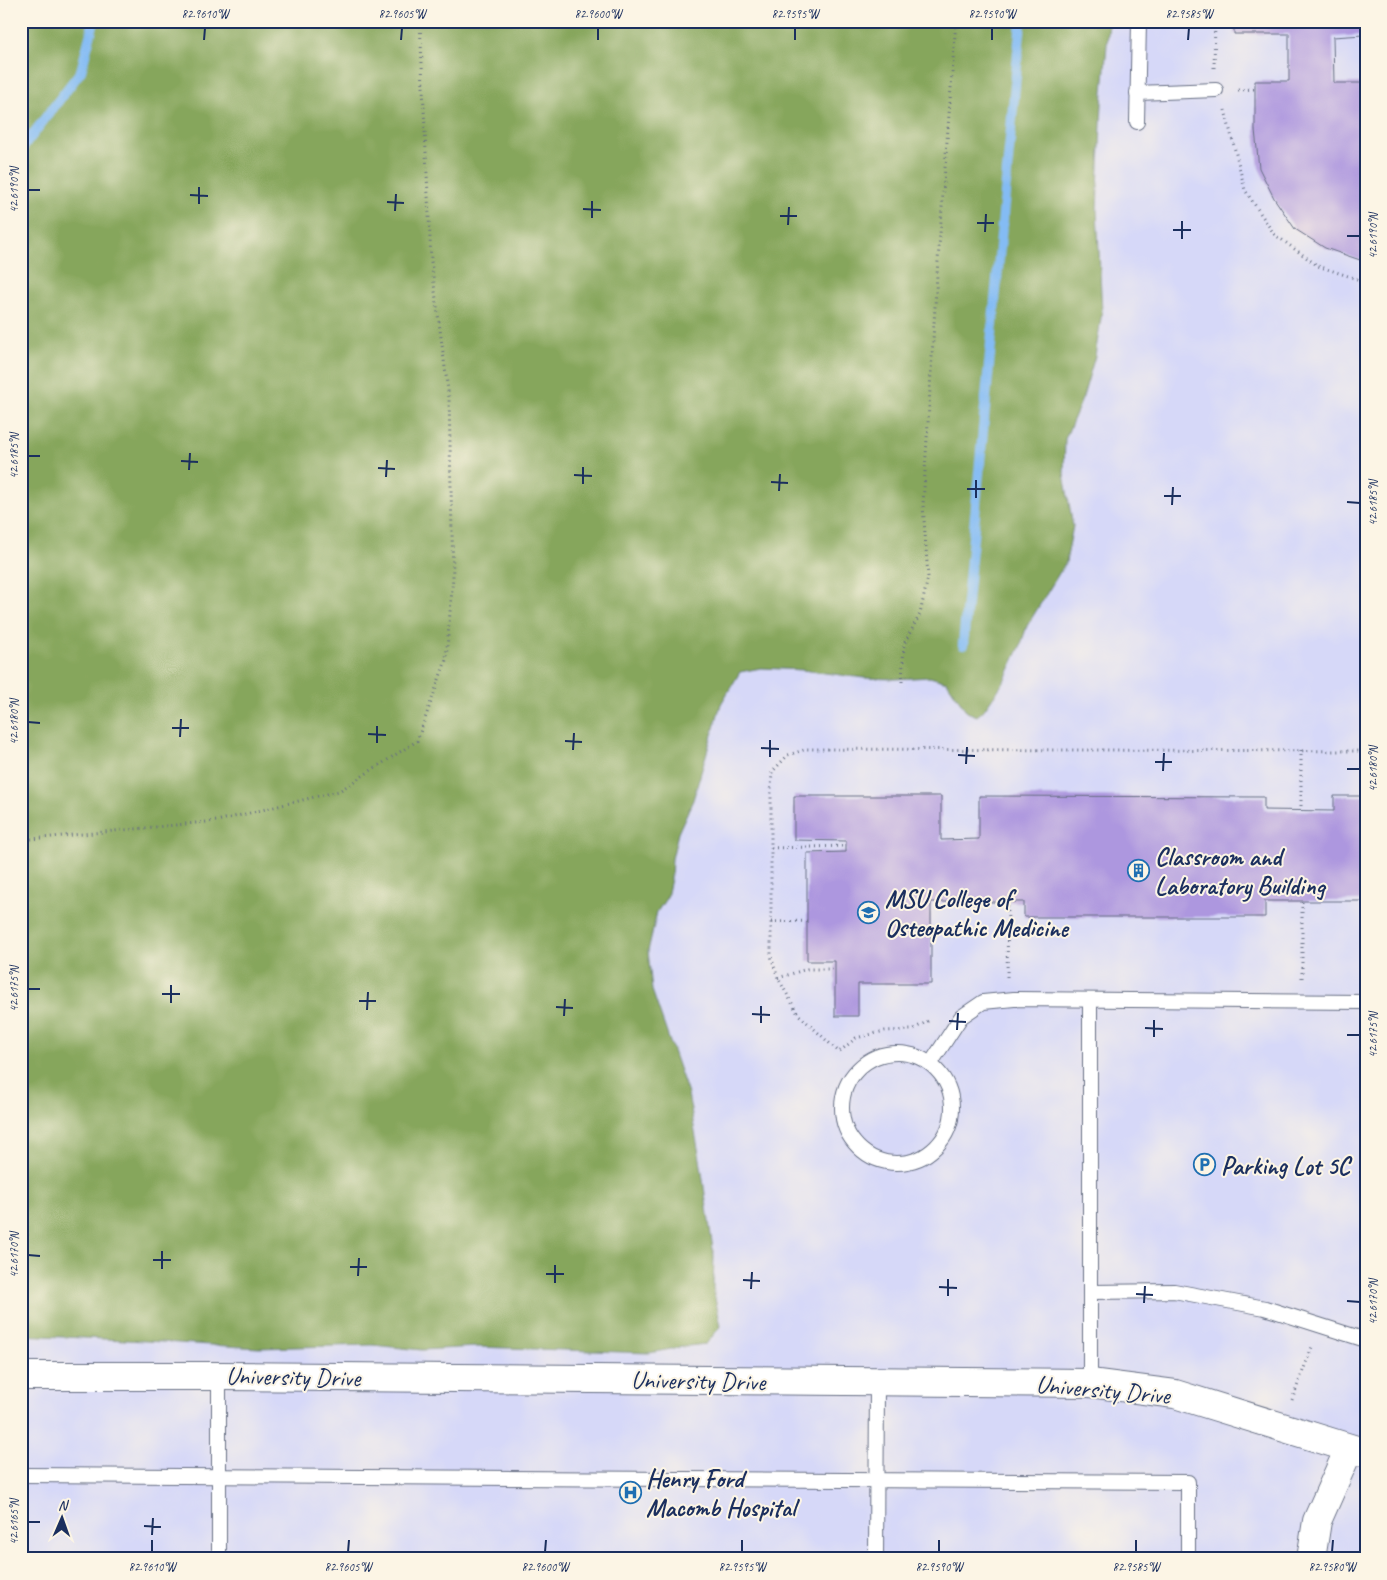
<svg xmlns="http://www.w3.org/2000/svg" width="1387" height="1580" font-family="Caveat,sans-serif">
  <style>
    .built { fill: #d6d8f8 }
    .forest { fill: #86a65b; stroke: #506a5c }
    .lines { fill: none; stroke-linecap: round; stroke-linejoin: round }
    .stream { stroke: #84bcf4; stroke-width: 10 }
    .building { fill: #ad97df }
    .service-casing { stroke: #676f84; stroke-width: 16 }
    .minor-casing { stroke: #676f84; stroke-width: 30 }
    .path { stroke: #676f84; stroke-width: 3; stroke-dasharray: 1 4; stroke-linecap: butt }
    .service { stroke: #fff; stroke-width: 14 }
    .minor { stroke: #fff; stroke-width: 28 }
    .ticks { fill: none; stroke: #1b2f5e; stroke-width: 2 }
    .labels { text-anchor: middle; stroke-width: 4; stroke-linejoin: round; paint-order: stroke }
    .poi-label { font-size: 25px; font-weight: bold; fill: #1b2f5e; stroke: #fcf5e5; text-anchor: start }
    .street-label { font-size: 25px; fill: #1b2f5e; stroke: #fcf5e5 }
    .neatline { fill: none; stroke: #1b2f5e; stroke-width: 2 }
    .ticks-label { font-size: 12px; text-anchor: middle; fill: #1b2f5e }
  </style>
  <rect width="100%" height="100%" fill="#fcf5e5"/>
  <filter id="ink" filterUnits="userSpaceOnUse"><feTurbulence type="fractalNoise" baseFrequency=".02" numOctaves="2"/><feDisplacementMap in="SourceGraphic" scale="10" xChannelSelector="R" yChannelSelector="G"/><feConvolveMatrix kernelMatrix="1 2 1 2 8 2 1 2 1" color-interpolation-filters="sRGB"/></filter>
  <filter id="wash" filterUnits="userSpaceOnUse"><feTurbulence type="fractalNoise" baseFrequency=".0096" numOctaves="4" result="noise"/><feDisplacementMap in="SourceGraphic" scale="20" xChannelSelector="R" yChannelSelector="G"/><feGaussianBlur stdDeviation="1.12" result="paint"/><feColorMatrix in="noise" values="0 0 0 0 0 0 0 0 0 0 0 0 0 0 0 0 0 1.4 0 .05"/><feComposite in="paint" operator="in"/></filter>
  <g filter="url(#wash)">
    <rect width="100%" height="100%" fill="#f5e6cb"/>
    <!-- built -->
    <path class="built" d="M 21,21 L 1366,21 L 1366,1552 L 1267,1551 L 1267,1559 L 21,1559 Z"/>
    <!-- forest -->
    <path class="forest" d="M 21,21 L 1109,21 L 1102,104 L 1097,210 L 1102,312 L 1095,356 L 1083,397 L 1065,439 L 1064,474 L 1073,526 L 1066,562 L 1027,626 L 1020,647 L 1003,683 L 983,711 L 977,716 L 967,712 L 947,682 L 930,677 L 895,679 L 864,678 L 802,670 L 761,668 L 740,672 L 721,704 L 693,800 L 678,833 L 672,859 L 671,879 L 667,897 L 657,912 L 648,951 L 652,990 L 688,1094 L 700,1159 L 714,1256 L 713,1288 L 721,1326 L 706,1344 L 688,1346 L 649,1353 L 477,1347 L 422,1350 L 372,1345 L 259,1348 L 146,1341 L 21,1335 Z"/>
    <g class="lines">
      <!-- stream -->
      <g class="stream">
        <path d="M 21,150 L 81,71 L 94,21"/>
        <path d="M 963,645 L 1021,21"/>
      </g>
    </g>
    <g id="blocks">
      <!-- building -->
      <g class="building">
        <path d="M 1234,21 L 1366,21 L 1366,38 L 1363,35 L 1333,37 L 1334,83 L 1366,83 L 1366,262 L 1325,248 L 1295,229 L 1274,198 L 1259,168 L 1255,130 L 1255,81 L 1289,81 L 1289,34 L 1234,34 Z"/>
        <path d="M 794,796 L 941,796 L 941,840 L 979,839 L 979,796 L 1264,797 L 1264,810 L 1334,811 L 1334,796 L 1366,796 L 1366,901 L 1265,901 L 1265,917 L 1024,917 L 1024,902 L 931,902 L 931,984 L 858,984 L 858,1016 L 835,1016 L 835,961 L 807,961 L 807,853 L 846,852 L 846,841 L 794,840 Z"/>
      </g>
    </g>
  </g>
  <g filter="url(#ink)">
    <use href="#blocks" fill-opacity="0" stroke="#676f84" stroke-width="1"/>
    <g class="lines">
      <defs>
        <g id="service">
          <path d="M 1137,93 L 1216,90"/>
          <path d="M 1137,122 L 1139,21"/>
          <path d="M 1090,1000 L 1090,1383"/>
          <circle cx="897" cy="1108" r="55"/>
          <path d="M 931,1063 L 961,1017 L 983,1002 L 1014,999 L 1366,1002"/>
          <path d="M 1090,1292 L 1174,1291 L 1265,1308 L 1366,1340"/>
          <path d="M 21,1475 L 1188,1482 L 1188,1559"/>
          <path d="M 219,1559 L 219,1376"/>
          <path d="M 876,1559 L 877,1382"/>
        </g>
        <g id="minor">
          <path d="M 21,1376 L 219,1376 L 1090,1383 L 1175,1394 L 1366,1453"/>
          <path d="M 1311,1559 L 1317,1521 L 1349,1449"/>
        </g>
      </defs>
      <!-- service casing -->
      <use href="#service" class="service-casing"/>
      <!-- minor casing -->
      <use href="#minor" class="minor-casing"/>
      <!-- path -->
      <g class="path">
        <path d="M 1214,68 L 1215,21"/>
        <path d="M 1238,90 L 1255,89"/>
        <path d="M 1225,110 L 1245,190 L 1274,234 L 1318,266 L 1366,282"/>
        <path d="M 902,682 L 904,644 L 920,614 L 928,577 L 923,505 L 937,274 L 956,21"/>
        <path d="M 1301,811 L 1301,750"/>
        <path d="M 21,840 L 217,821 L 339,791 L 417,741 L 446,660 L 453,577 L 449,398 L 431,261 L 420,21"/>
        <path d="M 771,848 L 845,846"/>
        <path d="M 771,922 L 807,921"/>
        <path d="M 1007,977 L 1008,902"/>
        <path d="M 778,978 L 807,969 L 835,969"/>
        <path d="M 1302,978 L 1302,901"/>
        <path d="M 1365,980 L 1365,901"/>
        <path d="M 928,1021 L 912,1030 L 885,1031 L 856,1038 L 839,1052 L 798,1014 L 778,978 L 771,956 L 771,789 L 772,772 L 788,755 L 807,749 L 1362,751 L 1366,750"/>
        <path d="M 1292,1400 L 1312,1347"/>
      </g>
      <!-- service -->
      <use href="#service" class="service"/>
      <!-- minor -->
      <use href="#minor" class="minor"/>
    </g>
  </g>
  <!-- ticks -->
  <path class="ticks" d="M 204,40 L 205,28M 401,40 L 402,28M 598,40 L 598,28M 795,40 L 795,28M 992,40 L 992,28M 1188,40 L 1189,28M 28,190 L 40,190M 190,195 L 208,196M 387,202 L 404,203M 199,204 L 199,187M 583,209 L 601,210M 395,211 L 396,194M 780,216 L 797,216M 592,218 L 592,201M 977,223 L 994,223M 788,225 L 789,207M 1173,230 L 1191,230M 985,232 L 986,214M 1347,236 L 1360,236M 1182,239 L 1182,221M 28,456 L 40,456M 181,461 L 198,462M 378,468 L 395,469M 189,470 L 190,453M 574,475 L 592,476M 386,477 L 387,460M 771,482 L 788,483M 583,484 L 583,467M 967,489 L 985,489M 779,491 L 780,474M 1164,496 L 1181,496M 976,498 L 976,480M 1347,502 L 1360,503M 1172,505 L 1173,487M 28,722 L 40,723M 172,728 L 189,728M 368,734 L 386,735M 180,737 L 181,719M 565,741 L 582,742M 377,743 L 377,726M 761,748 L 779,749M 573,750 L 574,733M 958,755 L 975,756M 770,757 L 770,740M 1155,762 L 1172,762M 966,764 L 967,747M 1347,769 L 1360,769M 1163,771 L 1164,753M 28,989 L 40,989M 162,994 L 180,994M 359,1001 L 376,1001M 171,1003 L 171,985M 556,1007 L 573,1008M 367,1010 L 368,992M 752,1014 L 770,1015M 564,1016 L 565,999M 949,1021 L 966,1022M 761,1023 L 761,1006M 1145,1028 L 1163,1029M 957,1030 L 958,1013M 1347,1035 L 1360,1035M 1154,1037 L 1154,1020M 28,1255 L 40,1256M 153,1260 L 171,1260M 350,1267 L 367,1267M 162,1269 L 162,1251M 546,1274 L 564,1274M 358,1276 L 359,1258M 743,1280 L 760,1281M 555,1283 L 555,1265M 939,1287 L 957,1288M 751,1289 L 752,1272M 1136,1294 L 1153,1295M 948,1296 L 948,1279M 1347,1301 L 1360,1302M 1144,1303 L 1145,1286M 28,1522 L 40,1522M 144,1526 L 161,1527M 152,1535 L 153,1518M 152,1552 L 152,1540M 348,1552 L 349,1540M 545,1552 L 546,1540M 742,1552 L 742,1540M 939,1552 L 939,1540M 1136,1552 L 1136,1540M 1332,1552 L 1333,1540"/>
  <!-- icons -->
  <defs>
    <symbol id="building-ring" viewBox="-11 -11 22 22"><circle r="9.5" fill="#fcf5e5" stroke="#1f6fb2" stroke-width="1.5"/><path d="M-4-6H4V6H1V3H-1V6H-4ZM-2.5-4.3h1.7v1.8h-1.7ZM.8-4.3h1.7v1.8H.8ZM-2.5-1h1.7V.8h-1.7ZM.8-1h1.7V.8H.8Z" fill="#1f6fb2"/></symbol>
    <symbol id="university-ring" viewBox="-11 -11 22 22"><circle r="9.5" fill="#fcf5e5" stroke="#1f6fb2" stroke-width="1.5"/><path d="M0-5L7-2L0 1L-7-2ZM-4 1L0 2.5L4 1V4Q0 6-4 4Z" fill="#1f6fb2"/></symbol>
    <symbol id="parking-ring" viewBox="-11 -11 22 22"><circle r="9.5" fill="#fcf5e5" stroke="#1f6fb2" stroke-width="1.5"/><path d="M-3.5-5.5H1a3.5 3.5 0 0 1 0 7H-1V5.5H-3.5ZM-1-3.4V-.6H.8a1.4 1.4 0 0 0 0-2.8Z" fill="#1f6fb2"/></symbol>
    <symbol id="hospital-ring" viewBox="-11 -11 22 22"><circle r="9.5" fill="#fcf5e5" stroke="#1f6fb2" stroke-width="1.5"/><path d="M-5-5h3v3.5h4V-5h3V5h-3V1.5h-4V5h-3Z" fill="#1f6fb2"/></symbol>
  </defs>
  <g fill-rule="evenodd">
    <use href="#building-ring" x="1126" y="858" width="25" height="25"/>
    <use href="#university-ring" x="856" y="900" width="25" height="25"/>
    <use href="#parking-ring" x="1192" y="1152" width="25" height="25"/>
    <use href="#hospital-ring" x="618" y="1480" width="25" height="25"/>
  </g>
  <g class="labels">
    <!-- poi labels -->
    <g class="poi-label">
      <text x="1155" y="865">Classroom and<tspan x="1155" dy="29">Laboratory Building</tspan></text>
      <text x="885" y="907">MSU College of<tspan x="885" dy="29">Osteopathic Medicine</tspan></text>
      <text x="1221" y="1174">Parking Lot 5C</text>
      <text x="646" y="1487">Henry Ford<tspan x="646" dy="29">Macomb Hospital</tspan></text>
    </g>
    <!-- street labels -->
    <g class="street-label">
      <text transform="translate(293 1376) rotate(1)" y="9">University Drive</text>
      <text transform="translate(698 1380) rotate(1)" y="9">University Drive</text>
      <text transform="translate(1103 1389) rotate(5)" y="9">University Drive</text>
    </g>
  </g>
  <!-- margin -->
  <rect width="1387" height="1580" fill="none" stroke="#fcf5e5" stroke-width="55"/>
  <!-- north arrow -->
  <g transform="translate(62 1518) rotate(2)" stroke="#fcf5e5" stroke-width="4" paint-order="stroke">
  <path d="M0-4L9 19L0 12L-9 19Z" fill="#1b2f5e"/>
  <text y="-8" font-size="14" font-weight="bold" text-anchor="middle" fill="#1b2f5e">N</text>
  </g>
  <rect x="28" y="28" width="1332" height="1524" class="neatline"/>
  <g class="ticks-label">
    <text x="205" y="18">82.9610°W</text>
    <text x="402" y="18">82.9605°W</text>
    <text x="598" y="18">82.9600°W</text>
    <text x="795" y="18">82.9595°W</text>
    <text x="992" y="18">82.9590°W</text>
    <text x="1189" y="18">82.9585°W</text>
    <text transform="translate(14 190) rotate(-90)" y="4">42.6190°N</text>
    <text transform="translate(1373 236) rotate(-90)" y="4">42.6190°N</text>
    <text transform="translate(14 456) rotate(-90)" y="4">42.6185°N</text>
    <text transform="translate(1373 503) rotate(-90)" y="4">42.6185°N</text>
    <text transform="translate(14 722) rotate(-90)" y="4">42.6180°N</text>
    <text transform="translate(1373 769) rotate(-90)" y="4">42.6180°N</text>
    <text transform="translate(14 989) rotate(-90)" y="4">42.6175°N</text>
    <text transform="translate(1373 1035) rotate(-90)" y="4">42.6175°N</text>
    <text transform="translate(14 1255) rotate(-90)" y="4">42.6170°N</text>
    <text transform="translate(1373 1302) rotate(-90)" y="4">42.6170°N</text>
    <text transform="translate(14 1522) rotate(-90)" y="4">42.6165°N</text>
    <text x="152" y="1571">82.9610°W</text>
    <text x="348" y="1571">82.9605°W</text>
    <text x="545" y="1571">82.9600°W</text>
    <text x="742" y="1571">82.9595°W</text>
    <text x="939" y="1571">82.9590°W</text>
    <text x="1136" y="1571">82.9585°W</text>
    <text x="1332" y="1571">82.9580°W</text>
  </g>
</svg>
